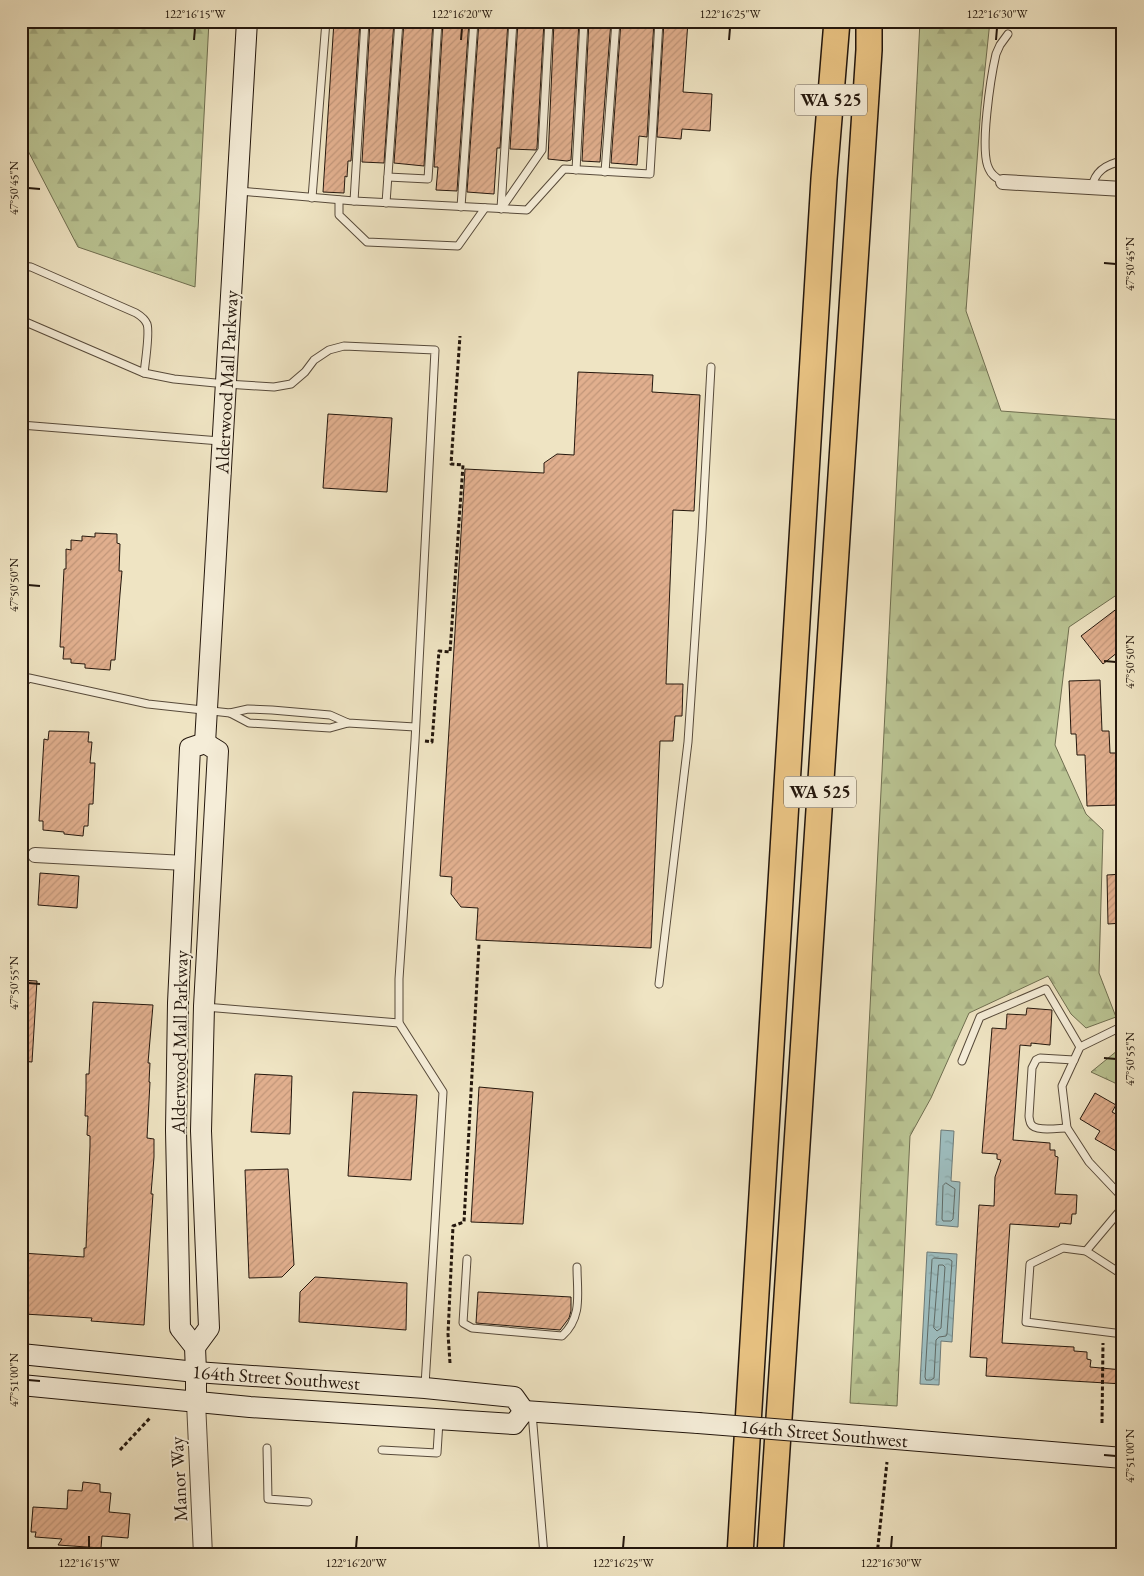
<svg xmlns="http://www.w3.org/2000/svg" width="1144" height="1576" font-family="'EB Garamond',serif">
  <style>
    .forest { fill: url(#forest-firs); stroke: #6f6e50 }
    .water { fill: url(#water-ripples); stroke: #6d7a77 }
    .lines { fill: none; stroke-linecap: round; stroke-linejoin: round }
    .shore { stroke: #606a65; stroke-width: 1 }
    .building { fill: url(#building-hatch); stroke: #24170d }
    .service-casing { stroke: #574a3a; stroke-width: 9 }
    .minor-casing { stroke: #574a3a; stroke-width: 16 }
    .tertiary-casing { stroke: #574a3a; stroke-width: 20 }
    .secondary-casing { stroke: #24170d; stroke-width: 22 }
    .motorway-casing { stroke: #24170d; stroke-width: 28 }
    .path { stroke: #24170d; stroke-width: 3; stroke-dasharray: 4 2.5; stroke-linecap: butt }
    .service { stroke: #f5edd8; stroke-width: 7 }
    .minor { stroke: #f5edd8; stroke-width: 14 }
    .tertiary { stroke: #f5edd8; stroke-width: 18 }
    .secondary { stroke: #f5edd8; stroke-width: 20 }
    .motorway { stroke: #e8c282; stroke-width: 25 }
    .secondary-bridge-casing { stroke: #24170d; stroke-width: 22; stroke-linecap: butt }
    .secondary-bridge { stroke: #f5edd8; stroke-width: 20 }
    .ticks { fill: none; stroke: #24170d; stroke-width: 2 }
    .labels { text-anchor: middle; stroke-width: 4; stroke-linejoin: round; paint-order: stroke }
    .shield { fill: #f5edd8; stroke: #63574a; stroke-width: 1 }
    .shield-label { font-size: 18px; font-weight: bold; fill: #24170d }
    .street-label { font-size: 19px; fill: #24170d; stroke: #f5edd8 }
    .neatline { fill: none; stroke: #24170d; stroke-width: 2 }
    .ticks-label { font-size: 12px; text-anchor: middle; fill: #24170d }
  </style>
  <defs>
    <pattern id="forest-firs" width="22" height="20" patternUnits="userSpaceOnUse" patternTransform="scale(1.25)"><rect width="22" height="20" fill="#bac493"/><path d="M5 1l3.5 6h-7zM16 11l3.5 6h-7z" fill="#a0a87e"/></pattern>
    <pattern id="water-ripples" width="26" height="14" patternUnits="userSpaceOnUse" patternTransform="scale(1.25)"><rect width="26" height="14" fill="#9dbcbd"/><path d="M2 4q2-2 4 0t4 0M15 11q2-2 4 0t4 0" fill="none" stroke="#87a1a1"/></pattern>
    <pattern id="building-hatch" width="6" height="6" patternUnits="userSpaceOnUse" patternTransform="scale(1.25)"><rect width="6" height="6" fill="#e1af8e"/><path d="M-1 1l2-2M0 6l6-6M5 7l2-2" fill="none" stroke="#c19679"/></pattern>
  </defs>
  <rect width="100%" height="100%" fill="#efe4c3"/>
  <filter id="stains"><feTurbulence type="fractalNoise" baseFrequency=".004" numOctaves="4"/><feColorMatrix values="0 0 0 0 .2 0 0 0 0 .09 0 0 0 0 .02 0 0 0 .5 -.17"/></filter>
  <radialGradient id="worn" r=".72"><stop offset=".6" stop-color="#630" stop-opacity="0"/><stop offset="1" stop-color="#630" stop-opacity=".3"/></radialGradient>
  <!-- forest -->
  <g class="forest">
    <path d="M 21,21 L 209,21 L 195,287 L 78,247 L 26,147 L 21,145 Z"/>
    <path d="M 920,21 L 990,21 L 981,107 L 966,311 L 1001,411 L 1123,420 L 1123,470 L 1118,594 L 1069,627 L 1055,745 L 1086,814 L 1103,830 L 1099,973 L 1116,1017 L 1086,1028 L 1071,1014 L 1048,976 L 969,1013 L 931,1098 L 910,1136 L 897,1406 L 850,1403 Z"/>
    <path d="M 1123,1046 L 1123,1094 L 1115,1083 L 1091,1072 Z"/>
  </g>
  <!-- water -->
  <g class="water">
    <path d="M 941,1130 L 954,1131 L 951,1181 L 960,1182 L 958,1227 L 936,1225 Z"/>
    <path d="M 927,1252 L 957,1254 L 952,1342 L 941,1341 L 939,1385 L 920,1384 Z"/>
  </g>
  <g class="lines">
    <!-- shore -->
    <g class="shore">
      <path d="M 946,1183 L 955,1189 L 953,1219 L 951,1221 L 943,1221 L 942,1219 L 943,1186 Z"/>
      <path d="M 934,1258 L 949,1259 L 952,1261 L 947,1334 L 946,1336 L 939,1337 L 936,1340 L 934,1378 L 931,1380 L 926,1380 L 925,1377 L 932,1260 Z"/>
      <path d="M 939,1265 L 943,1265 L 945,1267 L 941,1328 L 937,1331 L 934,1328 Z"/>
    </g>
  </g>
  <!-- building -->
  <g class="building">
    <path d="M 334,21 L 360,21 L 351,161 L 348,161 L 347,177 L 345,176 L 344,193 L 323,192 Z"/>
    <path d="M 370,21 L 394,21 L 384,163 L 362,162 Z"/>
    <path d="M 404,21 L 433,21 L 424,166 L 394,163 Z"/>
    <path d="M 443,21 L 469,21 L 457,191 L 436,190 L 438,167 L 434,167 Z"/>
    <path d="M 479,21 L 508,21 L 500,148 L 497,148 L 494,194 L 467,192 Z"/>
    <path d="M 518,21 L 544,21 L 537,148 L 536,150 L 510,149 Z"/>
    <path d="M 554,21 L 579,21 L 571,160 L 567,161 L 548,159 Z"/>
    <path d="M 589,21 L 611,21 L 600,162 L 582,161 Z"/>
    <path d="M 621,21 L 654,21 L 647,137 L 639,136 L 637,165 L 611,163 Z"/>
    <path d="M 664,21 L 688,21 L 683,92 L 712,94 L 710,131 L 682,129 L 681,139 L 657,137 Z"/>
    <path d="M 578,372 L 653,375 L 652,392 L 700,395 L 694,511 L 673,510 L 666,684 L 683,684 L 682,716 L 675,716 L 673,741 L 660,741 L 651,948 L 476,940 L 478,908 L 461,907 L 451,894 L 452,877 L 440,876 L 465,469 L 544,473 L 544,463 L 557,454 L 574,455 Z"/>
    <path d="M 328,414 L 392,418 L 387,492 L 323,488 Z"/>
    <path d="M 95,533 L 117,534 L 117,543 L 120,544 L 119,571 L 122,571 L 120,594 L 115,660 L 111,660 L 110,670 L 85,668 L 85,664 L 71,663 L 71,659 L 63,659 L 64,647 L 60,647 L 64,569 L 66,569 L 66,549 L 71,550 L 71,540 L 82,541 L 82,536 L 95,537 Z"/>
    <path d="M 1123,604 L 1123,648 L 1103,664 L 1081,636 Z"/>
    <path d="M 1100,680 L 1102,731 L 1109,731 L 1110,753 L 1118,753 L 1119,805 L 1087,806 L 1085,755 L 1077,755 L 1076,734 L 1071,734 L 1069,681 Z"/>
    <path d="M 49,731 L 89,732 L 88,742 L 92,742 L 90,763 L 95,763 L 93,804 L 89,804 L 88,826 L 84,826 L 83,836 L 64,834 L 64,832 L 43,830 L 43,821 L 39,821 L 44,739 L 48,740 Z"/>
    <path d="M 40,873 L 79,876 L 77,908 L 38,905 Z"/>
    <path d="M 1123,874 L 1123,923 L 1108,924 L 1107,875 Z"/>
    <path d="M 21,980 L 37,981 L 32,1062 L 21,1061 Z"/>
    <path d="M 93,1002 L 153,1005 L 148,1063 L 150,1063 L 149,1082 L 150,1082 L 147,1138 L 154,1139 L 154,1157 L 151,1194 L 153,1194 L 144,1325 L 91,1321 L 92,1318 L 24,1314 L 25,1310 L 21,1310 L 21,1253 L 84,1257 L 84,1248 L 86,1248 L 90,1146 L 90,1136 L 87,1135 L 88,1116 L 85,1116 L 86,1089 L 86,1074 L 89,1074 Z"/>
    <path d="M 1027,1008 L 1052,1010 L 1050,1045 L 1031,1043 L 1031,1046 L 1020,1045 L 1013,1140 L 1050,1143 L 1050,1150 L 1055,1150 L 1055,1156 L 1058,1157 L 1055,1194 L 1077,1195 L 1076,1214 L 1072,1214 L 1071,1224 L 1060,1223 L 1059,1227 L 1010,1224 L 1002,1343 L 1074,1347 L 1074,1351 L 1087,1352 L 1087,1359 L 1091,1360 L 1090,1367 L 1123,1370 L 1123,1384 L 986,1376 L 987,1358 L 970,1357 L 979,1205 L 994,1206 L 995,1177 L 1001,1160 L 997,1159 L 997,1154 L 982,1153 L 992,1028 L 1006,1029 L 1007,1014 L 1026,1015 Z"/>
    <path d="M 255,1074 L 292,1076 L 290,1134 L 251,1132 Z"/>
    <path d="M 479,1087 L 533,1092 L 523,1224 L 471,1222 Z"/>
    <path d="M 353,1092 L 417,1095 L 411,1180 L 348,1176 Z"/>
    <path d="M 1095,1093 L 1116,1105 L 1112,1112 L 1123,1118 L 1123,1155 L 1095,1139 L 1100,1131 L 1080,1119 Z"/>
    <path d="M 288,1169 L 294,1265 L 282,1277 L 249,1278 L 245,1170 Z"/>
    <path d="M 315,1277 L 407,1283 L 406,1330 L 299,1322 L 300,1292 Z"/>
    <path d="M 478,1292 L 571,1297 L 571,1311 L 569,1318 L 560,1330 L 476,1323 Z"/>
    <path d="M 83,1482 L 100,1484 L 100,1492 L 111,1493 L 109,1512 L 130,1514 L 128,1538 L 102,1536 L 101,1548 L 58,1545 L 62,1539 L 35,1537 L 36,1532 L 31,1532 L 33,1507 L 67,1509 L 68,1490 L 82,1491 Z"/>
  </g>
  <g class="lines">
    <defs>
      <g id="service">
        <path d="M 576,170 L 584,21"/>
        <path d="M 605,172 L 616,21"/>
        <path d="M 388,177 L 428,179 L 438,21"/>
        <path d="M 1003,182 C 997,178 992,176 989,169 C 979,151 991,76 996,54 L 1000,45 L 1008,34"/>
        <path d="M 1092,187 C 1095,171 1106,164 1123,161"/>
        <path d="M 240,191 L 354,201 L 365,21"/>
        <path d="M 312,198 L 326,21"/>
        <path d="M 339,200 L 339,215 L 367,242 L 458,246 L 485,208"/>
        <path d="M 354,201 L 527,210 L 564,169 L 650,174 L 659,21"/>
        <path d="M 386,203 L 399,21"/>
        <path d="M 461,207 L 474,21"/>
        <path d="M 501,208 L 513,21"/>
        <path d="M 501,209 L 542,150 L 549,21"/>
        <path d="M 21,266 L 31,267 L 136,313 C 141,316 145,319 147,324 C 150,332 145,364 144,373"/>
        <path d="M 21,320 L 144,373 L 174,379 L 226,384 L 274,387 L 291,384 L 305,372 L 314,360 L 329,350 L 344,346 L 435,350 L 415,741 L 399,979 L 399,1023 L 443,1092 L 425,1385"/>
        <path d="M 21,425 L 220,441"/>
        <path d="M 21,685 L 29,678 L 148,704 L 230,713 L 248,709 L 272,710 L 330,715 L 348,723 L 415,727"/>
        <path d="M 230,713 L 249,723 L 330,728 L 348,723"/>
        <path d="M 659,984 L 688,742 L 702,532 L 711,367"/>
        <path d="M 205,1007 L 399,1023"/>
        <path d="M 1123,1026 L 1080,1047 L 1062,1086 L 1067,1128 L 1089,1162 L 1123,1198"/>
        <path d="M 962,1061 L 980,1017 L 1046,989 L 1080,1047"/>
        <path d="M 1067,1128 C 1059,1128 1035,1132 1031,1124 C 1030,1123 1029,1117 1029,1116 L 1032,1068 L 1036,1060 L 1040,1058 L 1074,1060"/>
        <path d="M 1086,1251 L 1123,1207"/>
        <path d="M 467,1259 L 463,1323 L 472,1328 L 562,1336 C 583,1317 577,1293 577,1267"/>
        <path d="M 1123,1275 L 1086,1251 L 1063,1248 L 1030,1264 L 1026,1322 L 1123,1334"/>
        <path d="M 532,1413 L 544,1555"/>
        <path d="M 267,1448 L 268,1499 L 308,1502"/>
        <path d="M 382,1450 L 437,1453 L 439,1421"/>
      </g>
      <g id="minor">
        <path d="M 1003,182 L 1123,189"/>
        <path d="M 35,855 L 185,863"/>
      </g>
      <path id="tertiary" d="M 196,1402 L 203,1555"/>
      <g id="secondary">
        <path d="M 205,743 L 247,21"/>
        <path d="M 195,1347 L 209,1328 L 201,1131 L 204,1006 L 218,751 L 205,743"/>
        <path d="M 21,1354 L 196,1372 L 425,1388 L 514,1397 L 524,1411"/>
        <path d="M 21,1385 L 250,1407 L 514,1424 L 524,1411"/>
        <path d="M 196,1402 L 196,1372 L 195,1347 L 180,1328 L 176,1130 L 178,1003 L 190,748 L 205,743"/>
        <path d="M 524,1411 L 698,1423"/>
        <path d="M 860,1436 L 1123,1458"/>
      </g>
      <g id="motorway">
        <path d="M 740,1555 L 824,179 L 837,21"/>
        <path d="M 770,1555 L 869,50 L 869,21"/>
      </g>
    </defs>
    <!-- service casing -->
    <use href="#service" class="service-casing"/>
    <!-- minor casing -->
    <use href="#minor" class="minor-casing"/>
    <!-- tertiary casing -->
    <use href="#tertiary" class="tertiary-casing"/>
    <!-- secondary casing -->
    <use href="#secondary" class="secondary-casing"/>
    <!-- motorway casing -->
    <use href="#motorway" class="motorway-casing"/>
    <!-- path -->
    <g class="path">
      <path d="M 425,741 L 432,742 L 439,651 L 450,652 L 463,465 L 451,464 L 460,336"/>
      <path d="M 450,1363 L 448,1334 L 453,1226 L 464,1222 L 479,944"/>
      <path d="M 1102,1423 L 1103,1343"/>
      <path d="M 120,1450 L 150,1418"/>
      <path d="M 877,1555 L 887,1462"/>
    </g>
    <!-- service -->
    <use href="#service" class="service"/>
    <!-- minor -->
    <use href="#minor" class="minor"/>
    <!-- tertiary -->
    <use href="#tertiary" class="tertiary"/>
    <!-- secondary -->
    <use href="#secondary" class="secondary"/>
    <!-- motorway -->
    <use href="#motorway" class="motorway"/>
    <defs>
      <path id="secondary-bridge" d="M 698,1423 L 860,1436"/>
    </defs>
    <!-- secondary-bridge casing -->
    <use href="#secondary-bridge" class="secondary-bridge-casing"/>
    <!-- secondary-bridge -->
    <use href="#secondary-bridge" class="secondary-bridge"/>
  </g>
  <!-- ticks -->
  <path class="ticks" d="M 194,40 L 195,28M 461,40 L 462,28M 729,40 L 730,28M 996,40 L 997,28M 28,188 L 40,189M 1104,263 L 1116,264M 28,585 L 40,586M 1104,661 L 1116,662M 28,983 L 40,984M 1104,1058 L 1116,1059M 28,1380 L 40,1381M 1104,1455 L 1116,1456M 89,1548 L 89,1536M 356,1548 L 357,1536M 623,1548 L 624,1536M 891,1548 L 892,1536"/>
  <g class="labels">
    <!-- shield labels -->
    <g class="shield">
      <rect x="795" y="84.5" width="72" height="31" rx="4"/>
      <rect x="784" y="776.5" width="72" height="31" rx="4"/>
    </g>
    <g class="shield-label">
      <text x="831" y="106">WA 525</text>
      <text x="820" y="798">WA 525</text>
    </g>
    <!-- street labels -->
    <g class="street-label">
      <text transform="translate(226 382) rotate(-87)" y="7">Alderwood Mall Parkway</text>
      <text transform="translate(179 1042) rotate(-89)" y="7">Alderwood Mall Parkway</text>
      <text transform="translate(276 1377) rotate(4)" y="7">164th Street Southwest</text>
      <text transform="translate(824 1433) rotate(5)" y="7">164th Street Southwest</text>
      <text transform="translate(178 1479) rotate(-93)" y="7">Manor Way</text>
    </g>
  </g>
  <!-- margin -->
  <rect width="1144" height="1576" fill="none" stroke="#efe4c3" stroke-width="55"/>
  <rect x="28" y="28" width="1088" height="1520" class="neatline"/>
  <g class="ticks-label">
    <text x="195" y="18">122°16'15"W</text>
    <text x="462" y="18">122°16'20"W</text>
    <text x="730" y="18">122°16'25"W</text>
    <text x="997" y="18">122°16'30"W</text>
    <text transform="translate(14 188) rotate(-90)" y="4">47°50'45"N</text>
    <text transform="translate(1130 264) rotate(-90)" y="4">47°50'45"N</text>
    <text transform="translate(14 585) rotate(-90)" y="4">47°50'50"N</text>
    <text transform="translate(1130 662) rotate(-90)" y="4">47°50'50"N</text>
    <text transform="translate(14 983) rotate(-90)" y="4">47°50'55"N</text>
    <text transform="translate(1130 1059) rotate(-90)" y="4">47°50'55"N</text>
    <text transform="translate(14 1380) rotate(-90)" y="4">47°51'00"N</text>
    <text transform="translate(1130 1456) rotate(-90)" y="4">47°51'00"N</text>
    <text x="89" y="1567">122°16'15"W</text>
    <text x="356" y="1567">122°16'20"W</text>
    <text x="623" y="1567">122°16'25"W</text>
    <text x="891" y="1567">122°16'30"W</text>
  </g>
  <rect width="100%" height="100%" filter="url(#stains)"/>
  <rect width="100%" height="100%" fill="url(#worn)"/>
</svg>
